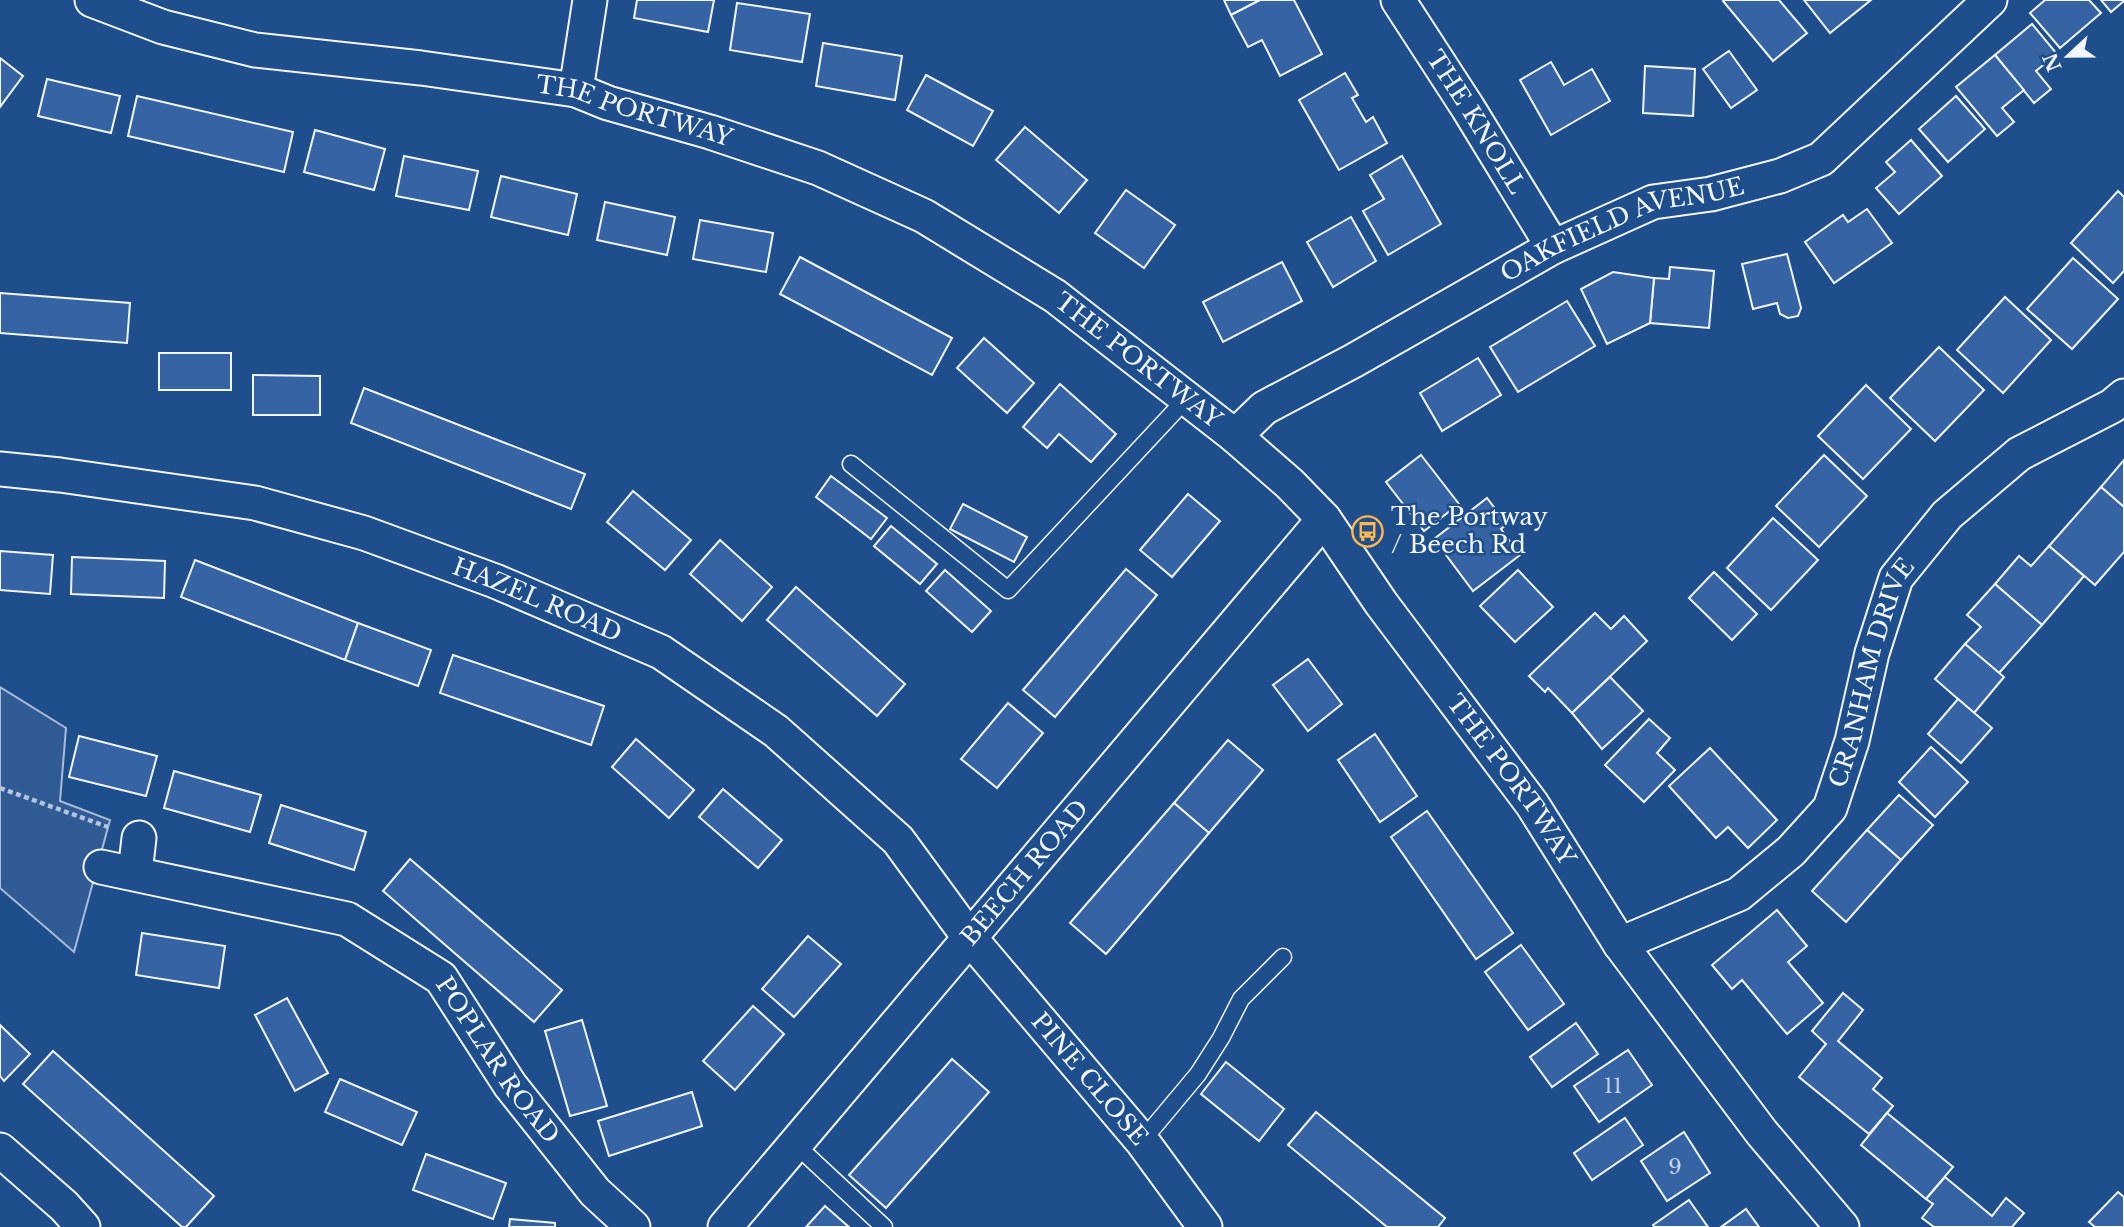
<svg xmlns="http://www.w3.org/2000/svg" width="2124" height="1227" font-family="'Libre Baskerville',serif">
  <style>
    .built { fill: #305b95; stroke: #a8bbd7; stroke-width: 2 }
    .building { fill: #3563a3; stroke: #f2f6ff; stroke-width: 2 }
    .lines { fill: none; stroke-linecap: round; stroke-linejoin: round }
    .service-casing { stroke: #f2f6ff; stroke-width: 19 }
    .minor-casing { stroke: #f2f6ff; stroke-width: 37 }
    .path { stroke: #b3c4dc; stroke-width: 4.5; stroke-dasharray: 5 3.5; stroke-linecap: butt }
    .service { stroke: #1f4e8c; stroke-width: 16 }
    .minor { stroke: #1f4e8c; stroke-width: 33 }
    .labels { text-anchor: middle; stroke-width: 5; stroke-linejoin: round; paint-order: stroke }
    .number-label { font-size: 21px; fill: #c3d1e8 }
    .street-label { font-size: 24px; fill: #f2f6ff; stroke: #1f4e8c }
    .poi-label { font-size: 24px; fill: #f2f6ff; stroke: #1f4e8c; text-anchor: start }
  </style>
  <rect width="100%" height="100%" fill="#1f4e8c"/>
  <!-- built -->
  <path class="built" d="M 0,687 L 66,728 L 60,801 L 110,820 L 74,952 L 0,888 Z"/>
  <!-- building -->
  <g class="building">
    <path d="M 637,0 L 714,0 L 708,32 L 634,18 Z"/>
    <path d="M 1224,0 L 1260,0 L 1231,15 Z"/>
    <path d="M 1260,0 L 1294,0 L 1322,54 L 1280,76 L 1262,40 L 1248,47 L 1231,15 Z"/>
    <path d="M 1725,0 L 1779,0 L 1807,33 L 1773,61 L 1723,1 Z"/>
    <path d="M 1804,0 L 1871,0 L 1830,33 Z"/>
    <path d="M 2045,0 L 2089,0 L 2101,13 L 2060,48 L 2030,13 Z"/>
    <path d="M 2101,0 L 2124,0 L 2124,1 L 2111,12 Z"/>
    <path d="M 737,3 L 810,14 L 802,62 L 730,50 Z"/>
    <path d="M 2032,24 L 2057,54 L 2036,71 L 2051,89 L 2034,103 L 1995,55 Z"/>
    <path d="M 823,43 L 902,56 L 895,100 L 816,86 Z"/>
    <path d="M 1729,51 L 1757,90 L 1731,108 L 1703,69 Z"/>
    <path d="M 1995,55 L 2024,90 L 2002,108 L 2014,122 L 1997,136 L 1956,87 Z"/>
    <path d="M 0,58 L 23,76 L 0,107 Z"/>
    <path d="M 1551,62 L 1564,85 L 1592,69 L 1610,101 L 1551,135 L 1520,80 Z"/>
    <path d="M 1645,66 L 1695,69 L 1693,116 L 1643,113 Z"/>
    <path d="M 1345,73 L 1358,95 L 1352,98 L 1366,122 L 1373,117 L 1387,143 L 1339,170 L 1299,100 Z"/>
    <path d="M 926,75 L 993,111 L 973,146 L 907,110 Z"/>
    <path d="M 47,79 L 120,96 L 111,133 L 38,116 Z"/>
    <path d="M 137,96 L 293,132 L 284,172 L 128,136 Z"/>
    <path d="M 1956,96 L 1985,129 L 1948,162 L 1919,129 Z"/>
    <path d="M 1025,127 L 1087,180 L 1059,213 L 996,160 Z"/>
    <path d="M 315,130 L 385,149 L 374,190 L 304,172 Z"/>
    <path d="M 1911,140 L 1942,176 L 1899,214 L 1876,188 L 1895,172 L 1886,162 Z"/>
    <path d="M 404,156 L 478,171 L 469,210 L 396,196 Z"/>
    <path d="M 1402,156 L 1441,224 L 1388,255 L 1363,211 L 1384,199 L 1370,175 Z"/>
    <path d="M 501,176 L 577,194 L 568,235 L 491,217 Z"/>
    <path d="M 1126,190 L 1175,225 L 1144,268 L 1095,233 Z"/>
    <path d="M 2118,191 L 2124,197 L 2124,271 L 2113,283 L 2071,243 Z"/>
    <path d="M 605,202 L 675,217 L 667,255 L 597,240 Z"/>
    <path d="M 1867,209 L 1892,243 L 1834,283 L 1805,242 L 1843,215 L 1848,222 Z"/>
    <path d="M 1351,217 L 1376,261 L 1333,287 L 1307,242 Z"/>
    <path d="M 700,220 L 773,233 L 766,272 L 693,259 Z"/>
    <path d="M 1787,254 L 1801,308 L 1798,316 L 1788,318 L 1780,314 L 1777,303 L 1753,309 L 1742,264 Z"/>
    <path d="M 800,257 L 952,338 L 932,375 L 780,294 Z"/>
    <path d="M 2073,258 L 2118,299 L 2072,349 L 2027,309 Z"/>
    <path d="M 1282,262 L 1302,301 L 1223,342 L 1203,302 Z"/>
    <path d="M 1670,267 L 1714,271 L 1709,328 L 1650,323 L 1654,278 L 1669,279 Z"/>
    <path d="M 1613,272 L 1654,278 L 1650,323 L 1607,344 L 1581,289 Z"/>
    <path d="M 0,293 L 130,303 L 127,343 L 0,333 Z"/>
    <path d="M 2005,297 L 2051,340 L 2003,393 L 1957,350 Z"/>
    <path d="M 1567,301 L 1595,346 L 1518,392 L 1490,347 Z"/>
    <path d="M 984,338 L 1034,383 L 1007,413 L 957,368 Z"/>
    <path d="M 1939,347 L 1984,390 L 1935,441 L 1890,398 Z"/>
    <rect x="159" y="353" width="72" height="37"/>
    <path d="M 1478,358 L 1501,395 L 1442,431 L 1420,393 Z"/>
    <path d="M 253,375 L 320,376 L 320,415 L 253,415 Z"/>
    <path d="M 1060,384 L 1116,434 L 1091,462 L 1059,434 L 1047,448 L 1023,427 Z"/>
    <path d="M 1866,385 L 1911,429 L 1863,479 L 1818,436 Z"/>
    <path d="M 364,388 L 585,474 L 571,509 L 351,423 Z"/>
    <path d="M 1421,455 L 1459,504 L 1424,531 L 1386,482 Z"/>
    <path d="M 1824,455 L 1867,496 L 1819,547 L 1776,506 Z"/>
    <path d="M 2124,460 L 2124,507 L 2101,487 Z"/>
    <path d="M 831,476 L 887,518 L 871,539 L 816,497 Z"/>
    <path d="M 2101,487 L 2124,507 L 2124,552 L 2095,585 L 2049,546 Z"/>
    <path d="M 633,491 L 691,540 L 665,570 L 607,522 Z"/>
    <path d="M 1188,494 L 1220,521 L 1172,577 L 1140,550 Z"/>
    <path d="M 1487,498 L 1507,524 L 1501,529 L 1520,555 L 1473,591 L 1434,539 Z"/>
    <path d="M 963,504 L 1027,537 L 1014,562 L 950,529 Z"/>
    <path d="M 1773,518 L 1818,560 L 1771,610 L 1727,568 Z"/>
    <path d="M 891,526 L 937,564 L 920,584 L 874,546 Z"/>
    <path d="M 720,540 L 772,587 L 742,621 L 690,574 Z"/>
    <path d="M 2049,546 L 2084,576 L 2042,625 L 1995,584 L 2019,556 L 2031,566 Z"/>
    <path d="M 0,551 L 53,555 L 50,594 L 0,590 Z"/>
    <path d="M 72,557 L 165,561 L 164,598 L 71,594 Z"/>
    <path d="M 195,560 L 358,623 L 345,660 L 181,597 Z"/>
    <path d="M 1126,569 L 1157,595 L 1055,717 L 1023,690 Z"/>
    <path d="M 945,570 L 991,611 L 972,632 L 926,591 Z"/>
    <path d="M 1518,570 L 1553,607 L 1515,642 L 1480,606 Z"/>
    <path d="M 1714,572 L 1757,614 L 1732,640 L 1689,598 Z"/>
    <path d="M 1995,584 L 2042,625 L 1999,673 L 1965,644 L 1981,627 L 1967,615 Z"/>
    <path d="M 796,587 L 905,684 L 877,716 L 767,620 Z"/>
    <path d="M 1595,613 L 1611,629 L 1624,616 L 1647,641 L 1572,713 L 1548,688 L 1545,692 L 1529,676 Z"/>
    <path d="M 358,623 L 431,650 L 418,686 L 345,660 Z"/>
    <path d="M 1965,644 L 2004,677 L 1974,713 L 1935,679 Z"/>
    <path d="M 453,655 L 604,706 L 591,745 L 440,693 Z"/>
    <path d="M 1308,659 L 1342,704 L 1308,731 L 1273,685 Z"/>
    <path d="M 1610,677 L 1643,711 L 1602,749 L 1572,713 Z"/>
    <path d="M 1958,699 L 1992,728 L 1961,763 L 1928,734 Z"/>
    <path d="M 1008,703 L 1043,733 L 997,788 L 961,759 Z"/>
    <path d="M 1649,719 L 1670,738 L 1657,753 L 1675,770 L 1644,802 L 1605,765 Z"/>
    <path d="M 1375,734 L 1417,796 L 1380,822 L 1338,760 Z"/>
    <path d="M 79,736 L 157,756 L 146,796 L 69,777 Z"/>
    <path d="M 636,739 L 694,790 L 669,818 L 612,767 Z"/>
    <path d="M 1228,740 L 1263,770 L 1209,833 L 1174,803 Z"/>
    <path d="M 1931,747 L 1968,782 L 1935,817 L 1899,782 Z"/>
    <path d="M 1710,748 L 1777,820 L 1748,848 L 1728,827 L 1716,838 L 1669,786 Z"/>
    <path d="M 174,771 L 261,795 L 250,832 L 164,808 Z"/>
    <path d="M 723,789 L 782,840 L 758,868 L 699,817 Z"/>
    <path d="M 1899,795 L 1933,825 L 1901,860 L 1867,830 Z"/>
    <path d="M 1174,803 L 1209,833 L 1106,954 L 1070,923 Z"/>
    <path d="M 281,805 L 366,832 L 354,870 L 269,843 Z"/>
    <path d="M 1427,811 L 1513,933 L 1476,959 L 1391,837 Z"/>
    <path d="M 1867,830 L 1901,860 L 1846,922 L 1812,891 Z"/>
    <path d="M 410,859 L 562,990 L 534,1022 L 383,891 Z"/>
    <path d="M 1777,910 L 1807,946 L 1788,962 L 1823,1003 L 1787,1034 L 1742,980 L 1732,989 L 1712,965 Z"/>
    <path d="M 142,933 L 225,946 L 219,988 L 136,975 Z"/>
    <path d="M 808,936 L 841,964 L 794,1017 L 762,989 Z"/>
    <path d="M 1521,945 L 1564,1004 L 1528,1030 L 1485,972 Z"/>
    <path d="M 1843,993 L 1863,1010 L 1838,1041 L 1882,1078 L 1873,1089 L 1893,1106 L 1869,1134 L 1799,1077 L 1826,1044 L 1812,1031 Z"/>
    <path d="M 287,998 L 328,1073 L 295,1091 L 255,1015 Z"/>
    <path d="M 753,1006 L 784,1034 L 735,1090 L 703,1061 Z"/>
    <path d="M 582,1020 L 607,1106 L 570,1116 L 545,1031 Z"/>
    <path d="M 1576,1023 L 1598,1054 L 1552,1087 L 1530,1057 Z"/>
    <path d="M 0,1025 L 30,1054 L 4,1081 L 0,1076 Z"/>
    <path d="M 1628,1050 L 1652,1085 L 1599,1122 L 1574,1086 Z"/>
    <path d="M 53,1051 L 214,1196 L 186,1227 L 182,1227 L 23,1084 Z"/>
    <path d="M 952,1059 L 989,1092 L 886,1208 L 849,1175 Z"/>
    <path d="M 1226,1062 L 1284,1109 L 1259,1141 L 1201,1094 Z"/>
    <path d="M 340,1079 L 417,1112 L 402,1145 L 325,1112 Z"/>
    <path d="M 692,1092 L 702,1126 L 609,1156 L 598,1121 Z"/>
    <path d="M 1316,1112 L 1445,1218 L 1438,1227 L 1387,1227 L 1288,1145 Z"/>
    <path d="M 1887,1113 L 1953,1167 L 1926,1199 L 1861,1145 Z"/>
    <path d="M 1625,1118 L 1643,1145 L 1592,1180 L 1574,1153 Z"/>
    <path d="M 1684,1132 L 1710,1173 L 1667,1201 L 1641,1161 Z"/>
    <path d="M 426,1154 L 506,1183 L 493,1219 L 413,1190 Z"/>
    <path d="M 1945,1177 L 1992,1216 L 2006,1198 L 2024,1213 L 2012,1227 L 1934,1227 L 1922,1218 L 1933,1204 L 1926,1199 Z"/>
    <path d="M 2118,1192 L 2124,1197 L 2124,1227 L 2095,1227 L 2089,1222 Z"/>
    <path d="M 1689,1200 L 1708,1227 L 1654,1227 L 1653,1225 Z"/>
    <path d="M 825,1206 L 849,1227 L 806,1227 Z"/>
    <path d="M 1746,1209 L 1759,1227 L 1721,1227 Z"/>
    <path d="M 510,1219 L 555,1223 L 555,1227 L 509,1227 Z"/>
  </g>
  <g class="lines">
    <defs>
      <g id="service">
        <path d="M 851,464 L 1008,590 L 1187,398"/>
        <path d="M 1142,1141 L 1198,1074 L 1221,1038 L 1241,999 L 1283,957"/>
        <path d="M 795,1144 L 884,1227"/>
      </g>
      <g id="minor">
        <path id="s1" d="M 92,0 L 163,27 L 255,50 L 421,68 L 576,90 L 608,103 L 710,132 L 818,168 L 924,216 L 1055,296 L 1235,436 L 1290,484 L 1324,519 L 1381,603 L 1532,804 L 1620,944 L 1762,1133 L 1842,1227"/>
        <path id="s2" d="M 1398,0 L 1468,108 L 1553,247"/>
        <path d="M 576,90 L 590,0"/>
        <path id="s3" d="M 1235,436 L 1264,408 L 1353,361 L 1553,247 L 1653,202 L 1711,194 L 1780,176 L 1821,159 L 1990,0"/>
        <path id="s4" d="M 0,469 L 60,475 L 255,503 L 364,533 L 495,581 L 661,652 L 776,731 L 898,840 L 969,937 L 1142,1141 L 1205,1227"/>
        <path id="s5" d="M 101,867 L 347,919 L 441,978 L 510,1085 L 595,1192 L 633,1227"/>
        <path d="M 135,873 L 139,838"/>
        <path id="s6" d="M 1620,944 L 1739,894 L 1791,851 L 1830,808 L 1852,741 L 1872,653 L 1896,578 L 1947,515 L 2019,454 L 2112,406 L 2124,396"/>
        <path d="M 0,1150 L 64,1206 L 83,1227"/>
        <path id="s7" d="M 725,1227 L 1324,519"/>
      </g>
    </defs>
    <!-- service casing -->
    <use href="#service" class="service-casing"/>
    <!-- minor casing -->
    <use href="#minor" class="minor-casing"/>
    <!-- path -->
    <path class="path" d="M 0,788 L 108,827"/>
    <!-- service -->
    <use href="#service" class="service"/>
    <!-- minor -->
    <use href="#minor" class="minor"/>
  </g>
  <!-- icons -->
  <defs>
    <symbol id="bus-ring" viewBox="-11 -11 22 22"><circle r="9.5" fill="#1f4e8c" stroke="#ffb74d" stroke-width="1.5"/><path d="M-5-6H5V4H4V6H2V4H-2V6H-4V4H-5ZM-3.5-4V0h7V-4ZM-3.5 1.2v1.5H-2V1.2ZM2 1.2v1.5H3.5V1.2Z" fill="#ffb74d"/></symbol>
  </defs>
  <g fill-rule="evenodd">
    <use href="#bus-ring" x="1350" y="514" width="35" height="35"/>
  </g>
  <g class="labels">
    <!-- number labels -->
    <g class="number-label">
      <text x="1613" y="1093">11</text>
      <text x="1675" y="1174">9</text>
    </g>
    <!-- street labels -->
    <g class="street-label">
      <text dy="8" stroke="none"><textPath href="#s1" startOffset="556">THE PORTWAY</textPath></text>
      <text dy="8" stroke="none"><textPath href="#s2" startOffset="145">THE KNOLL</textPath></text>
      <text dy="8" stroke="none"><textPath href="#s3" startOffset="443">OAKFIELD AVENUE</textPath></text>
      <text dy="8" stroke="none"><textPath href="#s1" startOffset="1124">THE PORTWAY</textPath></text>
      <text dy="8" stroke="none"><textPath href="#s4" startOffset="556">HAZEL ROAD</textPath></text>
      <text dy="8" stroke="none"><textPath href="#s6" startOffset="396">CRANHAM DRIVE</textPath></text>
      <text dy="8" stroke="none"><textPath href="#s1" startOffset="1690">THE PORTWAY</textPath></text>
      <text dy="8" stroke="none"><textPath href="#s7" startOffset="464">BEECH ROAD</textPath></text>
      <text dy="8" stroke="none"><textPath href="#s5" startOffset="462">POPLAR ROAD</textPath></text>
      <text dy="8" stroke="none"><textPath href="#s4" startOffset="1300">PINE CLOSE</textPath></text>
    </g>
    <!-- poi labels -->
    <g class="poi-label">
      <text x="1391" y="525">The Portway<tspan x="1391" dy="28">/ Beech Rd</tspan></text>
    </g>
  </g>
  <!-- north arrow -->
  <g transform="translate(2068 56) rotate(248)" stroke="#1f4e8c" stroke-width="5" paint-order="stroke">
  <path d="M0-5L12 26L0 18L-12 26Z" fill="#f2f6ff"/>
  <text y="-10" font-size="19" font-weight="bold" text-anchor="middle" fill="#f2f6ff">N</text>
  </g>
</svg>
